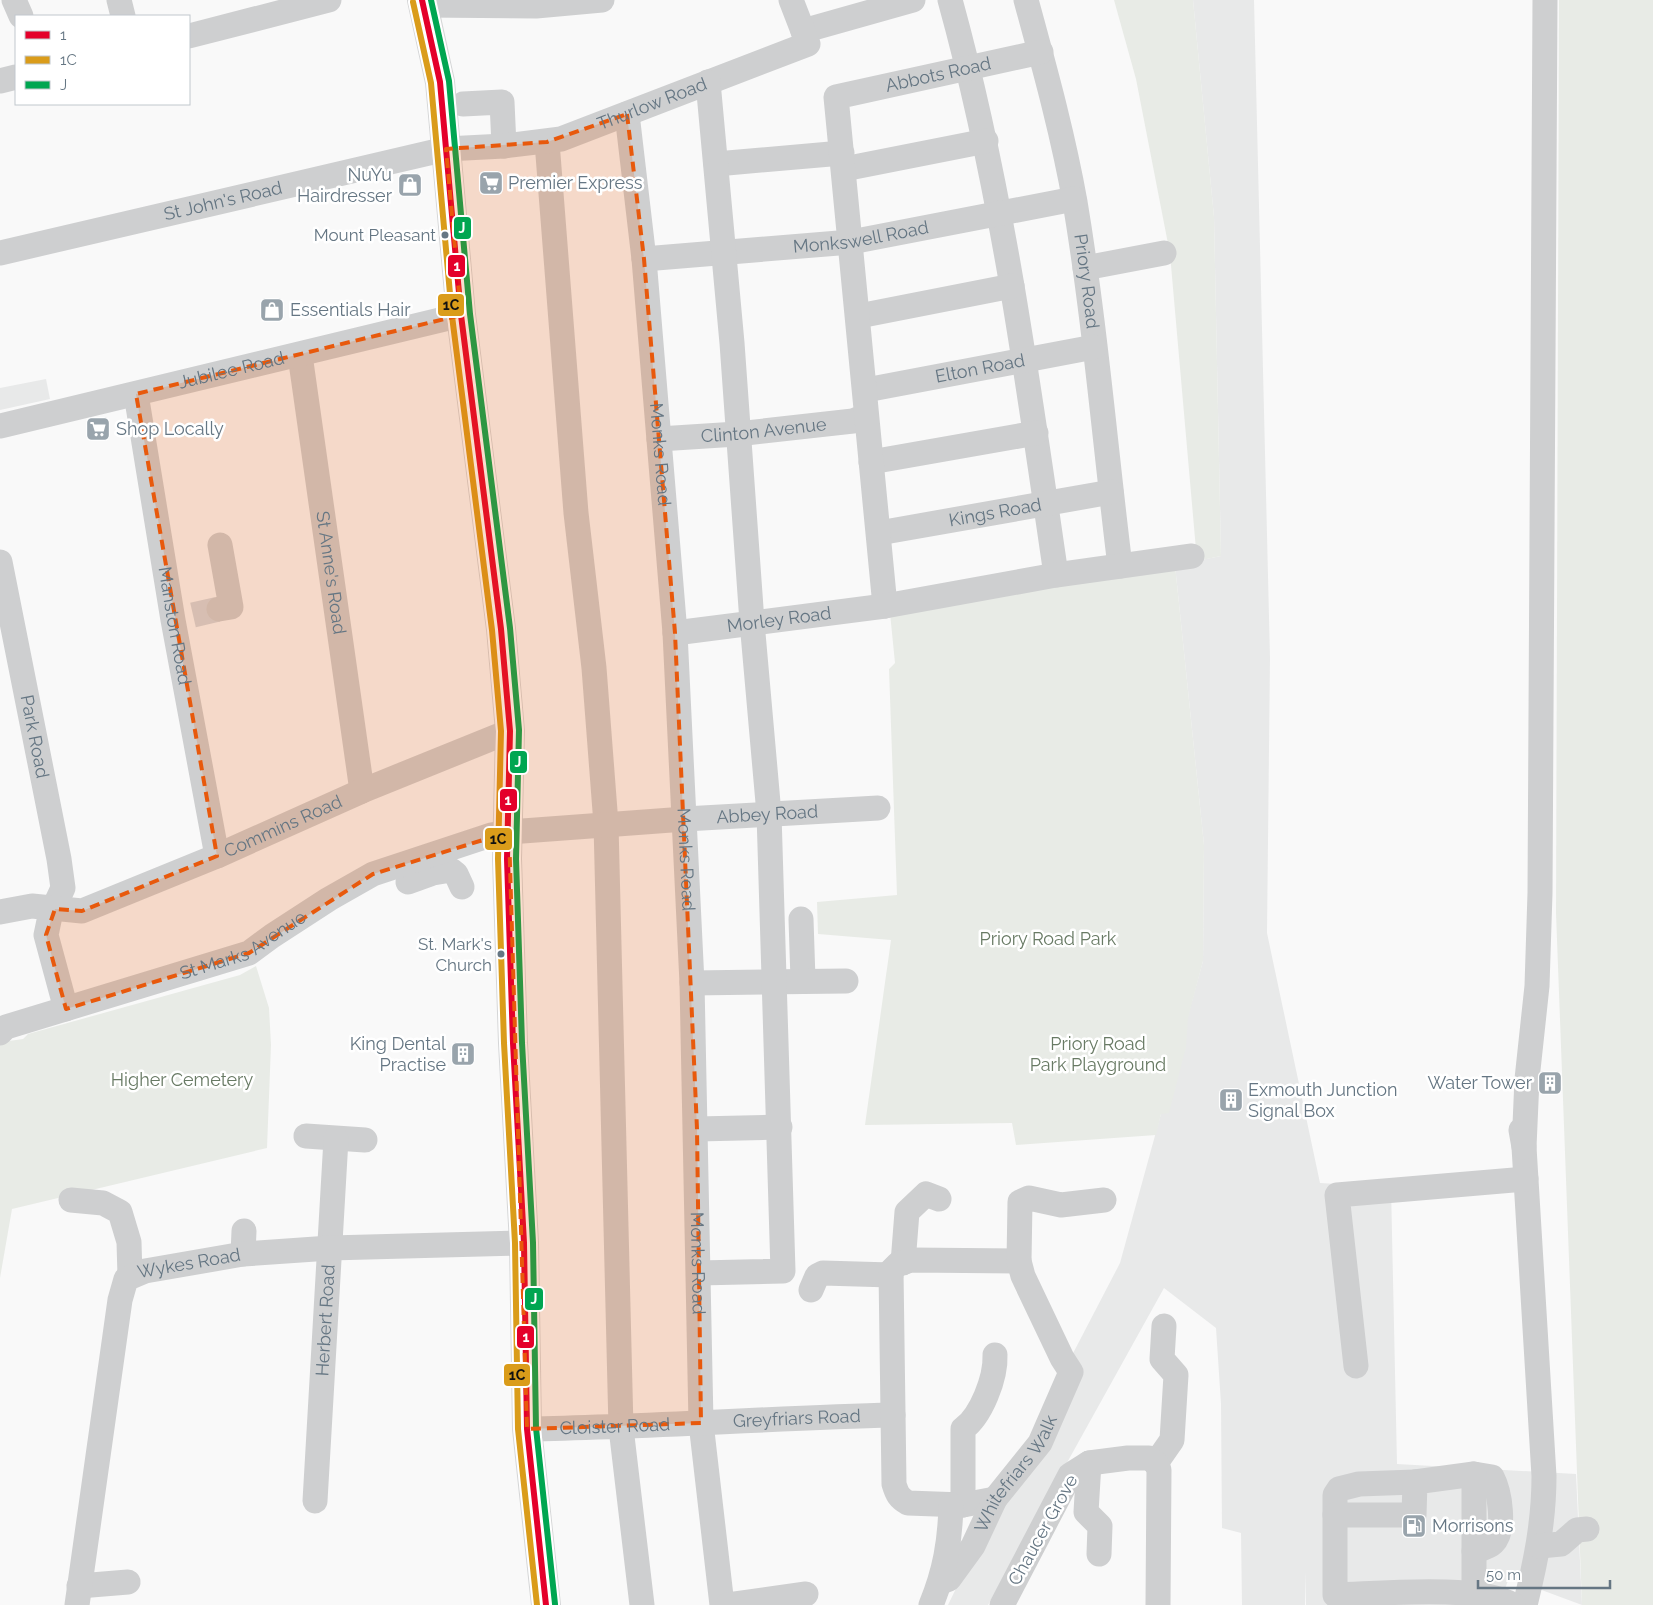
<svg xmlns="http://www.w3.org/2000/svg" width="1653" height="1605" font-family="Raleway,sans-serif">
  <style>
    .built { fill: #e8e9e9 }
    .green { fill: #e8ebe6 }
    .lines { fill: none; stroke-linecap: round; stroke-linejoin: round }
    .minor-tunnel { stroke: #d4d8dc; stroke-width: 25; stroke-dasharray: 25 12; stroke-linecap: butt }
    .major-casing { stroke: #d5d6d7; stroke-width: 30 }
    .minor { stroke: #cecfd0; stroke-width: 25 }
    .major { stroke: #e1e2e2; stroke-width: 28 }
    .bus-1-casing { stroke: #fff; stroke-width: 10 }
    .bus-2-casing { stroke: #fff; stroke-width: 10 }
    .bus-3-casing { stroke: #fff; stroke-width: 10 }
    .bus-1 { stroke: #e4002b; stroke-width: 6 }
    .bus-2 { stroke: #da9c1a; stroke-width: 6 }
    .bus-3 { stroke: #00a651; stroke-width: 6 }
    .marked { fill: #e8590c; fill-opacity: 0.2; stroke: #e8590c; stroke-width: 4; stroke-dasharray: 10 6; stroke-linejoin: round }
    .bus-dot { fill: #657683; stroke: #fff; stroke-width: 2 }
    .labels { text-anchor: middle; stroke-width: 5; stroke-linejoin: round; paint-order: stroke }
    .bus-label { font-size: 17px; fill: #657683; stroke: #fff; text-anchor: end }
    .street-label { font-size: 18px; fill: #657683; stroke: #fff }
    .poi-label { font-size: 18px; fill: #657683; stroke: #fff; text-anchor: start }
    .park-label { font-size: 18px; fill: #687a64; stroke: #fff }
    .line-badge { stroke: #fff; stroke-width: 2 }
    .badge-label { font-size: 14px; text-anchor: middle; font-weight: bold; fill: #fff }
    .pale-badge-label { font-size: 14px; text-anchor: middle; font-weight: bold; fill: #111 }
  </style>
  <rect width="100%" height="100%" fill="#f9f9f9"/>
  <!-- built -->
  <g class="built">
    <path d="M 1193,0 L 1254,0 L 1270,658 L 1267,933 L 1320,1183 L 1391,1187 L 1397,1464 L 1576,1474 L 1582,1605 L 1509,1578 L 1499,1605 L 1306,1605 L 1306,1572 L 1305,1605 L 1242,1605 L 1241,1533 L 1222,1528 L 1221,1404 L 1216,1328 L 1164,1288 L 988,1605 L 948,1605 L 1031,1434 L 1120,1263 L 1203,961 L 1204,845 L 1175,565 L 1221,556 L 1214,217 Z"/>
    <path d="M 46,379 L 50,399 L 0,410 L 0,388 Z"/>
  </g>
  <!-- green -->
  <g class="green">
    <path d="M 1114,0 L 1193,0 L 1214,217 L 1221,556 L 1197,561 L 1170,254 L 1136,79 Z"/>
    <path d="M 1559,0 L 1653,0 L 1653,1605 L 1582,1605 L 1556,913 Z"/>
    <path d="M 1175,565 L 1204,845 L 1203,961 L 1188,1018 L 1186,1047 L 1169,1113 L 1161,1114 L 1156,1135 L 1016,1145 L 1012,1123 L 865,1125 L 891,940 L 818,934 L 817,902 L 897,895 L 889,669 L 895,663 L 890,613 Z"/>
    <path d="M 256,966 L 269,1008 L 271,1045 L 267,1148 L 12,1209 L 0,1278 L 0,1032 L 2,1042 L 23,1039 L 28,1034 L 240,975 Z"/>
  </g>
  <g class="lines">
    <!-- minor-tunnel -->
    <path class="minor-tunnel" d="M 193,615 L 219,609"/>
    <defs>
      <path id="major" d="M 422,0 L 440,82 L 461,315 L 501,629 L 510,731 L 507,859 L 513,1043 L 524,1243 L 527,1429 L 546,1605"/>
    </defs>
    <!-- major casing -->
    <use href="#major" class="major-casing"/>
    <!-- minor -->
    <g class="minor">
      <path d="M 14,0 L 21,16"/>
      <path d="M 119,0 L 123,16"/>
      <path d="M 950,0 C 1002,188 1028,383 1056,575"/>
      <path id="s1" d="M 1026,0 C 1044,66 1063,134 1075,202 C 1095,322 1105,445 1120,566"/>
      <path d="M 423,5 L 536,6 L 602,0"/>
      <path d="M 803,31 L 913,0"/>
      <path d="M 189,36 L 329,0"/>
      <path d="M 0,81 L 16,77"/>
      <path d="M 463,104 L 502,102 L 504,146"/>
      <path id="s2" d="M 627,114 L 644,259 L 675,633 L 692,983 L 701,1423 L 722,1605"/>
      <path d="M 547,142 L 576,513 L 594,668 L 606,824 L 621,1428 L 642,1605"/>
      <path d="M 716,164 L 842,153"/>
      <path d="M 844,169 L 986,141"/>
      <path id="s3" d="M 0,253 L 446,149 L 504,146 L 561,139 L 808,44 L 791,0"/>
      <path id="s4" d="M 644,259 L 851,242 L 1074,199"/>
      <path d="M 1085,268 L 1164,253"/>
      <path d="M 859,316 L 1012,286"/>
      <path id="s5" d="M 300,355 L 362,791"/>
      <path id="s6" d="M 866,390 L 1094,347"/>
      <path id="s7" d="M 136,394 L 173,620 L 217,856"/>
      <path id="s8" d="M 0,426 L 461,315"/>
      <path id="s9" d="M 659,439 L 737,434 L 853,421 L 866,416"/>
      <path d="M 871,462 L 1036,433"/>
      <path id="s10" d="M 879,533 L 1111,492"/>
      <path id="s11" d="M 0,562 L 59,859 L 63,888 L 50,916 L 46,935 L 66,1009"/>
      <path id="s12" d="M 885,606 L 836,97 L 1041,52"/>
      <path d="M 219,609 L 231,607 L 220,545"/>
      <path id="s13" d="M 675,633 L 885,606 L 1056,575 L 1192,556"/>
      <path d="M 408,882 L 433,873 L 451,870 L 456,874 L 462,887"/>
      <path id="s14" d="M 0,912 L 32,906 L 82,911 L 217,856 L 362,791 L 510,731"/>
      <path d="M 801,919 L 803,980"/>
      <path d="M 692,983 L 846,981"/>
      <path id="s15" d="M 0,1033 L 6,1027 L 249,953 L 272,936 L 329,899 L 373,874 L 491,835 L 509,832 L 685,819 L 878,808"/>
      <path d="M 697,1129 L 780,1127"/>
      <path d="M 1521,1130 L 1524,1147 L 1544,1476 C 1544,1521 1536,1561 1525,1605"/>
      <path d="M 306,1136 L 365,1140"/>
      <path d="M 1524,1147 L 1527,1079 L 1537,986 L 1540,893 L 1545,0"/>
      <path d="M 71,1200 L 103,1203 L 120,1212 L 129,1242 L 130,1276"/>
      <path d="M 243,1254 L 244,1231"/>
      <path d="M 903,1263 L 907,1212 L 926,1194 L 939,1199"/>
      <path d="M 699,1273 L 783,1271 L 769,814 L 752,622 L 732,343 L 708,82"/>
      <path d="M 811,1290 L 817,1276 L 823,1273 L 891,1275"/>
      <path d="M 1356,1366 L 1337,1195 L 1526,1179"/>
      <path id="s16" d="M 527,1429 C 649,1427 771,1418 893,1415"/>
      <path d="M 1089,1463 L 1086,1512 L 1100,1526 L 1099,1554"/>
      <path d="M 1156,1463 L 1172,1440 L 1176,1375 L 1162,1359 L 1164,1326"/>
      <path d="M 1474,1474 L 1492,1477 C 1500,1492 1506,1530 1493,1543 C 1488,1548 1480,1549 1474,1551"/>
      <path d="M 1415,1482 L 1359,1484 L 1339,1489 L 1335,1495 L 1335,1595 C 1378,1594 1478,1584 1513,1605"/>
      <path d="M 995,1499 L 963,1505 L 908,1503 C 899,1498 897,1494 894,1484 L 891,1271 L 898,1264 L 911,1260 L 1019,1261"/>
      <path id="s17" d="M 315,1501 L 336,1139"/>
      <path d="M 963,1505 L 963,1429 C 981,1416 996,1378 995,1355"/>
      <path d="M 1335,1515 L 1414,1515 L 1415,1482 L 1474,1474 L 1474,1605"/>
      <path d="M 1540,1546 L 1561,1544 L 1577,1530 L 1587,1529"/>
      <path id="s18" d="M 941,1582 L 949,1579 L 973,1546 L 995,1499 L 1040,1443 L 1071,1372 L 1062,1358 L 1023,1276 L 1019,1261 L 1020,1202 L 1029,1198 L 1061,1205 L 1104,1200"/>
      <path d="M 79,1586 L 128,1582"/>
      <path id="s19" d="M 77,1605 L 120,1300 L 126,1279 L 145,1271 L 243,1254 L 330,1248 L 524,1243"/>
      <path d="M 728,1605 L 806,1594"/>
      <path d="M 931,1605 C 945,1571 950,1542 951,1505"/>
      <path d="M 1002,1605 L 1070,1475 L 1089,1463 L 1128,1458 L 1149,1458 L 1156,1463 L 1159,1470 L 1158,1605"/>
    </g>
    <!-- major -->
    <use href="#major" class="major"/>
    <defs>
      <path id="bus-1" d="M 422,0 L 440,82 L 461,315 L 501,629 L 510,731 L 507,859 L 513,1043 L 524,1243 L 527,1429 L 546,1605"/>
      <path id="bus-2" d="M 413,2 L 431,83 L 452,316 L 492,630 L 501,731 L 498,859 L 504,1043 L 515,1243 L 518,1429 L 537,1605"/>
      <path id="bus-3" d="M 431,0 L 449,81 L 470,314 L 510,628 L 519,730 L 516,859 L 522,1043 L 533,1243 L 536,1428 L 555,1604"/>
    </defs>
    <!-- bus-1 casing -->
    <use href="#bus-1" class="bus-1-casing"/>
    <!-- bus-2 casing -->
    <use href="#bus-2" class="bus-2-casing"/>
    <!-- bus-3 casing -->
    <use href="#bus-3" class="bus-3-casing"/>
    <!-- bus-1 -->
    <use href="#bus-1" class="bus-1"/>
    <!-- bus-2 -->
    <use href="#bus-2" class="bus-2"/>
    <!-- bus-3 -->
    <use href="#bus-3" class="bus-3"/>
  </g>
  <!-- marked area -->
  <path class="marked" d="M 627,114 L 644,259 L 675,633 L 697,1129 L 701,1423 L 527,1429 L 509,832 L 373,874 L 249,953 L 66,1009 L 46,935 L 55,909 L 82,911 L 217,856 L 136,394 L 461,315 L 446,149 L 547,142 Z"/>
  <!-- icons -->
  <defs>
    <symbol id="supermarket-square" viewBox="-11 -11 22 22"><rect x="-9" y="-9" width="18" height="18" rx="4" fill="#99a4ac" stroke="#fff"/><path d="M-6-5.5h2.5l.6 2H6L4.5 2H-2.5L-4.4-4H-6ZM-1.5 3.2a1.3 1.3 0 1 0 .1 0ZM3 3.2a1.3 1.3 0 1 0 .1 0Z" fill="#fff"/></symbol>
    <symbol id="shop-square" viewBox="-11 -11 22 22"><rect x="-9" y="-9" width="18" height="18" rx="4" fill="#99a4ac" stroke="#fff"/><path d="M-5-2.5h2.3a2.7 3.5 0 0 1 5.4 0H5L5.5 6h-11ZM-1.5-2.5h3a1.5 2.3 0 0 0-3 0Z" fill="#fff"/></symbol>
    <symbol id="building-square" viewBox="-11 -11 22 22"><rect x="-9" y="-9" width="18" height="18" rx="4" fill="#99a4ac" stroke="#fff"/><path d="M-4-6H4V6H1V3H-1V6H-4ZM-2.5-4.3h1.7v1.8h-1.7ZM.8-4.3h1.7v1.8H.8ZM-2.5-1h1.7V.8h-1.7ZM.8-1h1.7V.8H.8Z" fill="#fff"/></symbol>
    <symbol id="fuel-square" viewBox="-11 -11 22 22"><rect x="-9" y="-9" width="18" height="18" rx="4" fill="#99a4ac" stroke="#fff"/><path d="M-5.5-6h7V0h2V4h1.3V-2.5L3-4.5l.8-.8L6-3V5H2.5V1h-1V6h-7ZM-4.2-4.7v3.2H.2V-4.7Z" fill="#fff"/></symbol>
  </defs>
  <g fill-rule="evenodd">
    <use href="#supermarket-square" x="477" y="169" width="28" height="28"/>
    <use href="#shop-square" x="396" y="171" width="28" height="28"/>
    <use href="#shop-square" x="258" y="296" width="28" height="28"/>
    <use href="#supermarket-square" x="84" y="415" width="28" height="28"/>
    <use href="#building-square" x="449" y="1040" width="28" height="28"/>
    <use href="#building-square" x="1536" y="1069" width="28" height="28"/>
    <use href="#building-square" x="1217" y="1086" width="28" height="28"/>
    <use href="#fuel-square" x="1400" y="1512" width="28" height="28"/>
  </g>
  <!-- markers -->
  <g class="bus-dot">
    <circle cx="445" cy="235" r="4.5"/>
    <circle cx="501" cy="954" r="4.5"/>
  </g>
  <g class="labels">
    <!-- bus labels -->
    <g class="bus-label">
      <text x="436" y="241">Mount Pleasant</text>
      <text x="492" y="950">St. Mark's<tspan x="492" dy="21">Church</tspan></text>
    </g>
    <!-- street labels -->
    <g class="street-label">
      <text dy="6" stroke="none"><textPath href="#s12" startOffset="616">Abbots Road</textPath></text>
      <text dy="6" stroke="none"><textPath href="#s3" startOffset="671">Thurlow Road</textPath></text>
      <text dy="6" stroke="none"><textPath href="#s3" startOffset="229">St John's Road</textPath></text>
      <text dy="6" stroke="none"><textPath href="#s4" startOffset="218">Monkswell Road</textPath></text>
      <text dy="6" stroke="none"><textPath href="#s1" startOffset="288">Priory Road</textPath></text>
      <text dy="6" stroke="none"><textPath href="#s6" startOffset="116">Elton Road</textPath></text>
      <text dy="6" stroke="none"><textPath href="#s8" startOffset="238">Jubilee Road</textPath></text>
      <text dy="6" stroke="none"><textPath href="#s9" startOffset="105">Clinton Avenue</textPath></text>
      <text dy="6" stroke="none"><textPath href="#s2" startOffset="342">Monks Road</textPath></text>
      <text dy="6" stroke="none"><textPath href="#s10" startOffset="118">Kings Road</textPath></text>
      <text dy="6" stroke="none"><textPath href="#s5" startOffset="220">St Anne's Road</textPath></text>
      <text dy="6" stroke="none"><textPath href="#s13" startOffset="105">Morley Road</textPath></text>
      <text dy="6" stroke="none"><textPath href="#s7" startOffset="235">Manston Road</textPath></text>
      <text dy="6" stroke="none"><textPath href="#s11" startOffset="178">Park Road</textPath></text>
      <text dy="6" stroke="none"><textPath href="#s15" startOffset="811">Abbey Road</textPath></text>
      <text dy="6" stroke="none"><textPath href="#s14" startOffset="301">Commins Road</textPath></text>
      <text dy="6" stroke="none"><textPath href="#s2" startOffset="748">Monks Road</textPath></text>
      <text dy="6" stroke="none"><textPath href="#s15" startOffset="260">St Marks Avenue</textPath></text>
      <text dy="6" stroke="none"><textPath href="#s2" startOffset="1152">Monks Road</textPath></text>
      <text dy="6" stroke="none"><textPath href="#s19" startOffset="395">Wykes Road</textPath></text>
      <text dy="6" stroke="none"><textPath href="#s17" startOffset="181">Herbert Road</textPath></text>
      <text dy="6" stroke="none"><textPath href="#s16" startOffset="270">Greyfriars Road</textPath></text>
      <text dy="6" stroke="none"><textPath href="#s16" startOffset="88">Cloister Road</textPath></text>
      <text dy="6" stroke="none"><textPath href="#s18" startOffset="134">Whitefriars Walk</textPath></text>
      <text transform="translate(1043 1530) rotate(-61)" y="6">Chaucer Grove</text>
    </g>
    <!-- poi labels -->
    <g class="poi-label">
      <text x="392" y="181" text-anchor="end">NuYu<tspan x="392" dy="21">Hairdresser</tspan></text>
      <text x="508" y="189">Premier Express</text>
      <text x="290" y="316">Essentials Hair</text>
      <text x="116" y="435">Shop Locally</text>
      <text x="446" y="1050" text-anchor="end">King Dental<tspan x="446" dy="21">Practise</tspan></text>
      <text x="1532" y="1089" text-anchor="end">Water Tower</text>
      <text x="1248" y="1096">Exmouth Junction<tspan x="1248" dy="21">Signal Box</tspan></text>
      <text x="1432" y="1532">Morrisons</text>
    </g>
    <!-- park labels -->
    <g class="park-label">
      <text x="1048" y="945">Priory Road Park</text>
      <text x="1098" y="1050">Priory Road<tspan x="1098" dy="21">Park Playground</tspan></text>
      <text x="182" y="1086">Higher Cemetery</text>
    </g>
  </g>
  <g class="line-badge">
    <rect x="453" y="216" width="19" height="24" rx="5" fill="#00a651"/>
    <rect x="447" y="254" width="19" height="24" rx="5" fill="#e4002b"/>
    <rect x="437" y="293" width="28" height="24" rx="5" fill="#da9c1a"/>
    <rect x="509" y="750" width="19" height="24" rx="5" fill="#00a651"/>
    <rect x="499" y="788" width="19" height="24" rx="5" fill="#e4002b"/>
    <rect x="484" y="827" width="29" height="24" rx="5" fill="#da9c1a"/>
    <rect x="524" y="1287" width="20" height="24" rx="5" fill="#00a651"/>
    <rect x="516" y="1325" width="19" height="24" rx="5" fill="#e4002b"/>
    <rect x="503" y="1363" width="28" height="24" rx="5" fill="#da9c1a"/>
  </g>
  <g class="badge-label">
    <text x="462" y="233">J</text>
    <text x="457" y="271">1</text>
    <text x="518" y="767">J</text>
    <text x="508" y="805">1</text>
    <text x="534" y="1304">J</text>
    <text x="526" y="1342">1</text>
  </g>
  <g class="pale-badge-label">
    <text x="451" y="310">1C</text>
    <text x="498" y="844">1C</text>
    <text x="517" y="1380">1C</text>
  </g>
  <!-- legend -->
  <rect x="15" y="15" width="175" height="90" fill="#ffffff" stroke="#c1c8cd"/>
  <rect x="25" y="31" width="25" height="8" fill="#e4002b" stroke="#c1c8cd"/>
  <text x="60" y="40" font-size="15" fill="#657683">1</text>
  <rect x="25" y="56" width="25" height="8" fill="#da9c1a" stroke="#c1c8cd"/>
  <text x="60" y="65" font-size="15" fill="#657683">1C</text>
  <rect x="25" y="81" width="25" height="8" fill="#00a651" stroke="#c1c8cd"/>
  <text x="60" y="90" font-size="15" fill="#657683">J</text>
  <!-- scale -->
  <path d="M1478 1580v8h132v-8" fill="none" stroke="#657683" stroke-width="2.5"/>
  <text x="1486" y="1580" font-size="15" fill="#657683" stroke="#ffffff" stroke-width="4" paint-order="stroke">50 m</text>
</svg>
